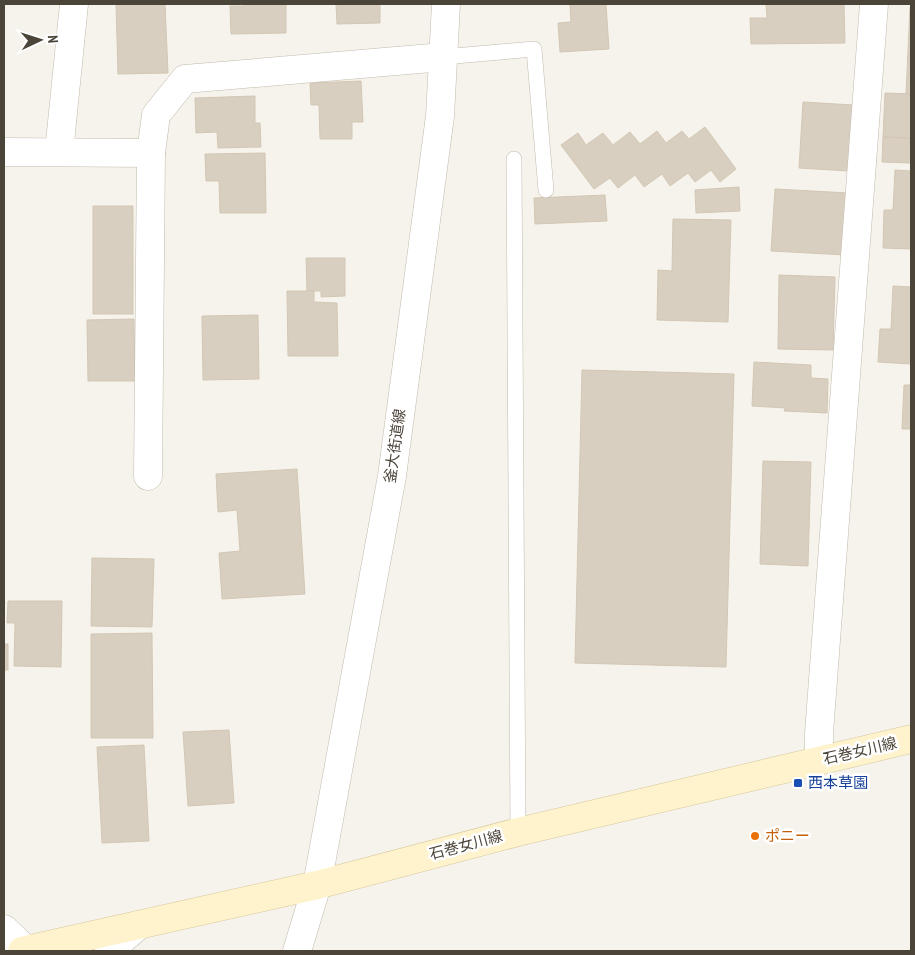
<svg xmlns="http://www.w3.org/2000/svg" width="915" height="955" font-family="'PT Sans Narrow','Noto Sans JP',sans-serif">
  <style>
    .building { fill: #d8cfc1; stroke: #d3c7b4 }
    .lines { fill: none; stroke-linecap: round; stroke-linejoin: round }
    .service-casing { stroke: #c2bbae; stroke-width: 16 }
    .minor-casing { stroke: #c2bbae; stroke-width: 29 }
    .tertiary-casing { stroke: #c2bbae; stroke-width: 29 }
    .secondary-casing { stroke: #d6c79b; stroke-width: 29 }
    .service { stroke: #fff; stroke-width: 15 }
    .minor { stroke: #fff; stroke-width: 28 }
    .tertiary { stroke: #fff; stroke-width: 28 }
    .secondary { stroke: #fff3cd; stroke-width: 28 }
    .transit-dot { fill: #1a4fb4; stroke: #fff; stroke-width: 2 }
    .food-dot { fill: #e8710a; stroke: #fff; stroke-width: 2 }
    .labels { text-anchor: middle; stroke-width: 5; stroke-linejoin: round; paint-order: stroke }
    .street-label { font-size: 15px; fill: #4b4439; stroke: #fff }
    .transit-label { font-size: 15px; fill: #164399; stroke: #fff; text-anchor: start }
    .food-label { font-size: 15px; fill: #c56008; stroke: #fff; text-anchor: start }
  </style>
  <rect width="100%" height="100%" fill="#f6f3ec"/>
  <!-- building -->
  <g class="building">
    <path d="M 116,4 L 165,4 L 168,73 L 118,74 Z"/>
    <path d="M 244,4 L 286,4 L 286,33 L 231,34 L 230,6 L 244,6 Z"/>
    <path d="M 336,4 L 380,4 L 380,23 L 337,24 Z"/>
    <path d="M 570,4 L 606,4 L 609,49 L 560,52 L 558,23 L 571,22 Z"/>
    <path d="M 766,4 L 844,4 L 845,43 L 751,44 L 750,18 L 767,18 Z"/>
    <path d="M 910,7 L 911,7 L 911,94 L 906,94 Z"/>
    <path d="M 361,81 L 363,122 L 352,122 L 352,139 L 320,139 L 319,105 L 311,105 L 310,83 Z"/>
    <path d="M 885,93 L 911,94 L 911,138 L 883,137 Z"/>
    <path d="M 255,96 L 255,123 L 260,123 L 261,147 L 218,148 L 217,132 L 196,133 L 195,98 Z"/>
    <path d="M 803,102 L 853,105 L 849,171 L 799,168 Z"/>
    <path d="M 705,127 L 736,169 L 720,182 L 711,170 L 695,182 L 688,173 L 670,186 L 662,174 L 644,187 L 635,175 L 618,188 L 610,178 L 594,189 L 561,145 L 578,133 L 586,145 L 603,133 L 613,145 L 630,132 L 640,144 L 657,131 L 666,143 L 682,131 L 689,139 Z"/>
    <path d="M 883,137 L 911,138 L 911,163 L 882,162 Z"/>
    <path d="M 265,153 L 266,213 L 220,213 L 219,181 L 206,181 L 205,154 Z"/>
    <path d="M 895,170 L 911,171 L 911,249 L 883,248 L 884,210 L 893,210 Z"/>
    <path d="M 739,187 L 740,211 L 696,213 L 695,190 Z"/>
    <path d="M 775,189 L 849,193 L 846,255 L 771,251 Z"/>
    <path d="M 605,195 L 607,221 L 535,224 L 534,198 Z"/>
    <rect x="93" y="206" width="40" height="108"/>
    <path d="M 673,219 L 731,220 L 728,322 L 657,320 L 658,270 L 672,271 Z"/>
    <path d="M 306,258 L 345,258 L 345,296 L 321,297 L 321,291 L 307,291 Z"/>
    <path d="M 779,275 L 835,277 L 833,350 L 778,349 Z"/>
    <path d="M 893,286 L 911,287 L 911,364 L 878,362 L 880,329 L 891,329 Z"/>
    <path d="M 287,291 L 314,291 L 314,302 L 337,303 L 338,356 L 288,356 Z"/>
    <path d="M 258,315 L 259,379 L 203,380 L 202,316 Z"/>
    <path d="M 134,319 L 135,381 L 88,381 L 87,320 Z"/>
    <path d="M 754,362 L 811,365 L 811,378 L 828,379 L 827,413 L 784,411 L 785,408 L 752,406 Z"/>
    <path d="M 582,370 L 734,374 L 726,667 L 575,663 Z"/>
    <path d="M 904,385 L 911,385 L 911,429 L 902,429 Z"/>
    <path d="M 763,461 L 811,462 L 808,566 L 760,564 Z"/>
    <path d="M 297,469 L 305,594 L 222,599 L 219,553 L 240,551 L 237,510 L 218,512 L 216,474 Z"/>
    <path d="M 92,558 L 154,559 L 152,627 L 91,626 Z"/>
    <path d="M 8,601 L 62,601 L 61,667 L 14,666 L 15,623 L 7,623 Z"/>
    <path d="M 152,633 L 153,738 L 91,738 L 91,634 Z"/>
    <rect x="4" y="644" width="4" height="26"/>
    <path d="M 229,730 L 234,803 L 188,806 L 183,732 Z"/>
    <path d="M 144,745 L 149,841 L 102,843 L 97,747 Z"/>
  </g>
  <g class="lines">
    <defs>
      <g id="service">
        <path d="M 443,57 L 534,49 L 546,190"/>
        <path d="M 514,159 L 518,832"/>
      </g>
      <g id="minor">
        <path d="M 4,152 L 151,153"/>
        <path d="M 59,152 L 74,4"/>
        <path d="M 148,476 L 151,153 L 156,115 L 185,79 L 443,57"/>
        <path d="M 819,760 L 819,733 L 874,4"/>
        <path d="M 4,929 L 26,950"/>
        <path d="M 109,951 L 139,925"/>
      </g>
      <path id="tertiary" d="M 297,951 L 317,885 L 392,476 L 440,116 L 446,4"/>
      <path id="secondary" d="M 22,951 L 317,885 L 518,832 L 911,739"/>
    </defs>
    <!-- service casing -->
    <use href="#service" class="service-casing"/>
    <!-- minor casing -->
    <use href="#minor" class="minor-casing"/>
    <!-- tertiary casing -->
    <use href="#tertiary" class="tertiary-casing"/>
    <!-- secondary casing -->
    <use href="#secondary" class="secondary-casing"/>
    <!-- service -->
    <use href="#service" class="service"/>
    <!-- minor -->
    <use href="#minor" class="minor"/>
    <!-- tertiary -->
    <use href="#tertiary" class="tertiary"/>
    <!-- secondary -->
    <use href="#secondary" class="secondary"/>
  </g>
  <!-- markers -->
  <rect class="transit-dot" x="793" y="778" width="10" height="10" rx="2.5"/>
  <circle class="food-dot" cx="755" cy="836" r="5"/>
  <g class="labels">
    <!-- street labels -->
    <g class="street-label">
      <text transform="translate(395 446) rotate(-82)" y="5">釜大街道線</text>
      <text transform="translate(860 751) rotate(-13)" y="5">石巻女川線</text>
      <text transform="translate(466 845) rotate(-15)" y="5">石巻女川線</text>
    </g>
    <!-- transit labels -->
    <g class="transit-label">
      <text x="808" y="788">西本草園</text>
    </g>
    <!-- food labels -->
    <g class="food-label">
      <text x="765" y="841">ポニー</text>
    </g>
  </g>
  <!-- border -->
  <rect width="915" height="955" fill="none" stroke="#4b4439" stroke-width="10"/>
  <!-- north arrow -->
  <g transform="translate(40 40) rotate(86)" stroke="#ffffff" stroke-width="4" paint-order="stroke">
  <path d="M0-4L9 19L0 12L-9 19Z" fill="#4b4439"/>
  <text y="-8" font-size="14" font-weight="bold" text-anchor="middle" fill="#4b4439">N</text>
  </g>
</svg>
